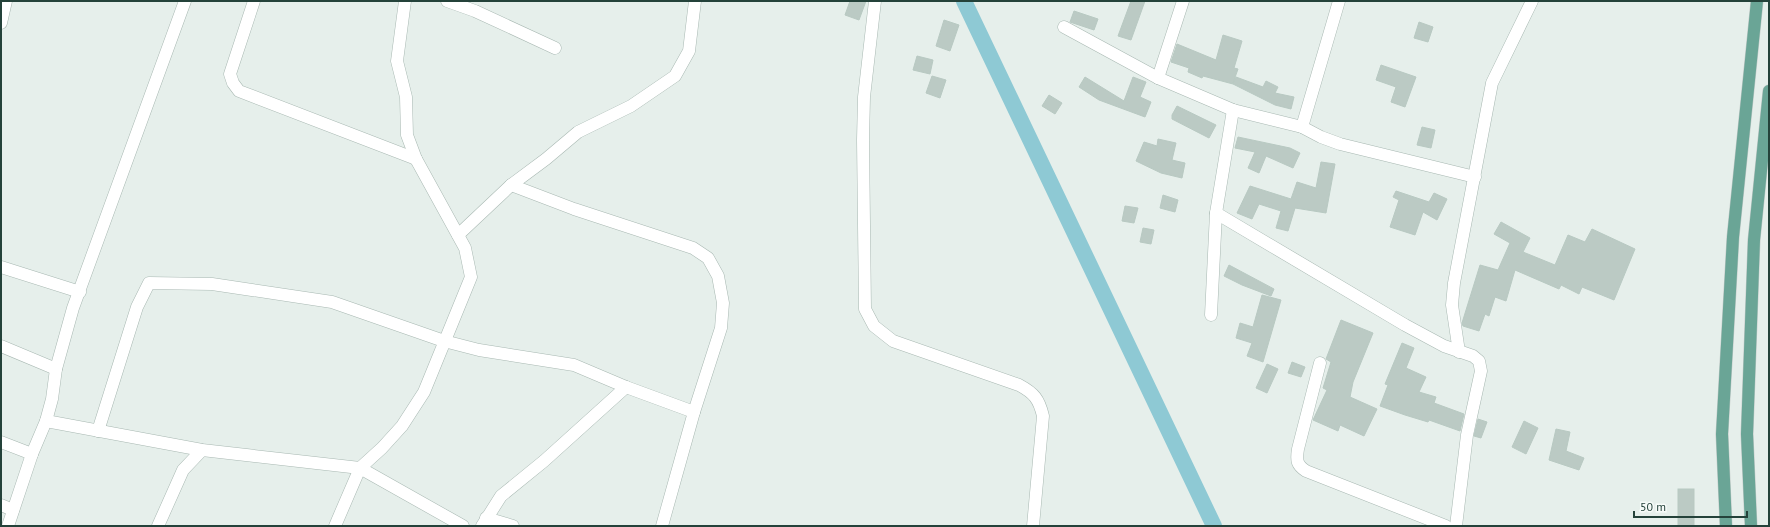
<svg xmlns="http://www.w3.org/2000/svg" width="1770" height="527" font-family="'PT Sans',sans-serif">
  <style>
    .lines { fill: none; stroke-linecap: round; stroke-linejoin: round }
    .canal { stroke: #8ec9d4; stroke-width: 16 }
    .building { fill: #bbcac4; stroke: #b8c9c2 }
    .minor-casing { stroke: #a8b8b2; stroke-width: 13 }
    .major-casing { stroke: #c2cac8; stroke-width: 13 }
    .minor { stroke: #fff; stroke-width: 12 }
    .major { stroke: #6aa596; stroke-width: 12 }
  </style>
  <rect width="100%" height="100%" fill="#e6efeb"/>
  <g class="lines">
    <!-- canal -->
    <path class="canal" d="M 964,1 L 1214,526"/>
  </g>
  <!-- building -->
  <g class="building">
    <path d="M 850,1 L 866,1 L 859,20 L 845,15 Z"/>
    <path d="M 1131,1 L 1145,1 L 1131,40 L 1118,36 Z"/>
    <path d="M 1074,11 L 1098,19 L 1094,30 L 1070,22 Z"/>
    <path d="M 944,20 L 959,25 L 950,51 L 936,46 Z"/>
    <path d="M 1419,22 L 1433,27 L 1428,42 L 1414,38 Z"/>
    <path d="M 1223,35 L 1242,41 L 1234,68 L 1238,69 L 1233,83 L 1236,77 L 1263,87 L 1266,81 L 1278,87 L 1275,93 L 1294,97 L 1291,109 L 1275,105 L 1233,84 L 1203,76 L 1202,78 L 1188,72 L 1189,68 L 1171,62 L 1177,44 L 1216,60 Z"/>
    <path d="M 917,56 L 933,60 L 930,74 L 913,70 Z"/>
    <path d="M 1381,65 L 1416,77 L 1405,107 L 1391,102 L 1396,87 L 1376,80 Z"/>
    <path d="M 932,76 L 946,80 L 940,98 L 926,93 Z"/>
    <path d="M 1085,77 L 1124,101 L 1133,77 L 1146,82 L 1140,97 L 1151,102 L 1145,117 L 1099,100 L 1079,87 Z"/>
    <path d="M 1049,95 L 1062,103 L 1055,114 L 1042,106 Z"/>
    <path d="M 1177,106 L 1216,125 L 1209,138 L 1172,119 L 1172,115 Z"/>
    <path d="M 1422,127 L 1435,130 L 1431,148 L 1417,145 Z"/>
    <path d="M 1238,137 L 1290,148 L 1300,153 L 1293,168 L 1266,156 L 1259,173 L 1248,168 L 1255,152 L 1235,148 Z"/>
    <path d="M 1158,139 L 1176,143 L 1172,160 L 1185,163 L 1182,178 L 1161,173 L 1136,161 L 1144,142 L 1157,146 Z"/>
    <path d="M 1321,162 L 1335,164 L 1326,213 L 1295,208 L 1288,231 L 1276,228 L 1281,211 L 1259,204 L 1252,219 L 1237,213 L 1250,186 L 1291,199 L 1297,182 L 1316,188 Z"/>
    <path d="M 1396,191 L 1429,202 L 1434,193 L 1447,199 L 1437,220 L 1423,212 L 1415,235 L 1390,227 L 1399,200 L 1393,197 Z"/>
    <path d="M 1163,195 L 1178,200 L 1175,212 L 1160,208 Z"/>
    <path d="M 1125,206 L 1138,208 L 1134,223 L 1122,221 Z"/>
    <path d="M 1501,222 L 1530,238 L 1523,252 L 1555,265 L 1568,235 L 1585,242 L 1592,229 L 1635,249 L 1614,300 L 1582,287 L 1579,294 L 1561,285 L 1559,289 L 1515,270 L 1506,301 L 1495,297 L 1489,316 L 1485,314 L 1479,331 L 1463,326 L 1462,323 L 1480,265 L 1498,270 L 1510,243 L 1494,234 Z"/>
    <path d="M 1143,228 L 1154,230 L 1151,244 L 1140,242 Z"/>
    <path d="M 1229,265 L 1274,289 L 1271,296 L 1242,285 L 1224,276 Z"/>
    <path d="M 1262,295 L 1281,300 L 1263,362 L 1247,356 L 1252,343 L 1236,338 L 1240,323 L 1253,327 Z"/>
    <path d="M 1341,320 L 1373,333 L 1353,382 L 1350,397 L 1377,409 L 1364,436 L 1340,425 L 1338,431 L 1313,420 L 1327,390 L 1323,388 L 1331,362 L 1326,359 Z"/>
    <path d="M 1402,343 L 1414,348 L 1406,368 L 1426,377 L 1419,392 L 1436,397 L 1434,403 L 1464,414 L 1460,431 L 1429,420 L 1428,422 L 1405,415 L 1380,406 L 1388,385 L 1385,384 Z"/>
    <path d="M 1292,362 L 1305,367 L 1301,377 L 1288,373 Z"/>
    <path d="M 1267,364 L 1278,369 L 1267,393 L 1256,388 Z"/>
    <path d="M 1478,419 L 1487,422 L 1481,438 L 1474,436 Z"/>
    <path d="M 1524,421 L 1538,428 L 1526,454 L 1512,447 Z"/>
    <path d="M 1556,429 L 1570,432 L 1566,451 L 1584,458 L 1579,470 L 1549,460 Z"/>
    <rect x="1678" y="489" width="16" height="37"/>
  </g>
  <g class="lines">
    <defs>
      <g id="minor">
        <path d="M 254,1 L 230,74 L 233,83 L 239,91 L 416,159"/>
        <path d="M 447,1 L 475,11 L 555,48"/>
        <path d="M 875,1 L 864,97 L 863,140 L 865,309 L 874,326 L 893,341 L 1019,385 C 1034,393 1039,399 1043,416 L 1033,526"/>
        <path d="M 1,23 L 6,1"/>
        <path d="M 1064,27 L 1158,78 L 1233,110 L 1302,127 L 1321,137 L 1340,144 L 1475,177"/>
        <path d="M 1158,78 L 1183,1"/>
        <path d="M 1302,127 L 1339,1"/>
        <path d="M 511,185 L 574,209 L 693,248 L 708,258 L 718,276 L 723,303 L 721,328 L 694,412 L 662,526"/>
        <path d="M 1216,213 L 1405,325 L 1444,346 L 1473,356 L 1479,361 L 1481,371 L 1467,435 L 1456,526"/>
        <path d="M 458,235 L 511,185 L 546,159 L 578,132 L 631,106 L 675,76 L 689,51 L 695,1"/>
        <path d="M 1,267 L 80,292"/>
        <path d="M 1211,315 L 1216,213 L 1233,110"/>
        <path d="M 1,346 L 56,369"/>
        <path d="M 1459,352 L 1452,305 L 1454,283 L 1492,83 L 1532,1"/>
        <path d="M 1320,363 L 1298,449 C 1296,461 1297,465 1306,471 L 1446,526"/>
        <path d="M 46,421 L 202,450 L 360,468 L 463,526"/>
        <path d="M 98,431 L 137,307 L 149,283 L 212,284 L 332,302 L 444,341 L 479,350 L 574,365 L 626,387 L 694,412"/>
        <path d="M 1,442 L 32,454"/>
        <path d="M 1,505 L 13,510"/>
        <path d="M 486,518 L 513,526"/>
        <path d="M 8,526 L 32,454 L 46,421 L 52,399 L 56,369 L 73,308 L 185,1"/>
        <path d="M 158,526 L 183,470 L 202,450"/>
        <path d="M 335,526 L 360,468 L 382,448 L 402,426 L 424,392 L 471,277 L 465,248 L 416,159 L 407,135 L 406,97 L 397,61 L 405,1"/>
        <path d="M 482,526 L 501,496 L 544,461 L 626,387"/>
      </g>
      <g id="major">
        <path d="M 1726,526 L 1722,434 L 1733,237 L 1757,1"/>
        <path d="M 1751,526 L 1747,434 L 1754,240 L 1769,91"/>
      </g>
    </defs>
    <!-- minor casing -->
    <use href="#minor" class="minor-casing"/>
    <!-- major casing -->
    <use href="#major" class="major-casing"/>
    <!-- minor -->
    <use href="#minor" class="minor"/>
    <!-- major -->
    <use href="#major" class="major"/>
  </g>
  <!-- border -->
  <rect width="1770" height="527" fill="none" stroke="#24423a" stroke-width="4"/>
  <!-- scale -->
  <path d="M1634 511v6h113v-6" fill="none" stroke="#24423a" stroke-width="2"/>
  <text x="1640" y="511" font-size="12" fill="#24423a" stroke="#f7fbf9" stroke-width="3" paint-order="stroke">50 m</text>
</svg>
